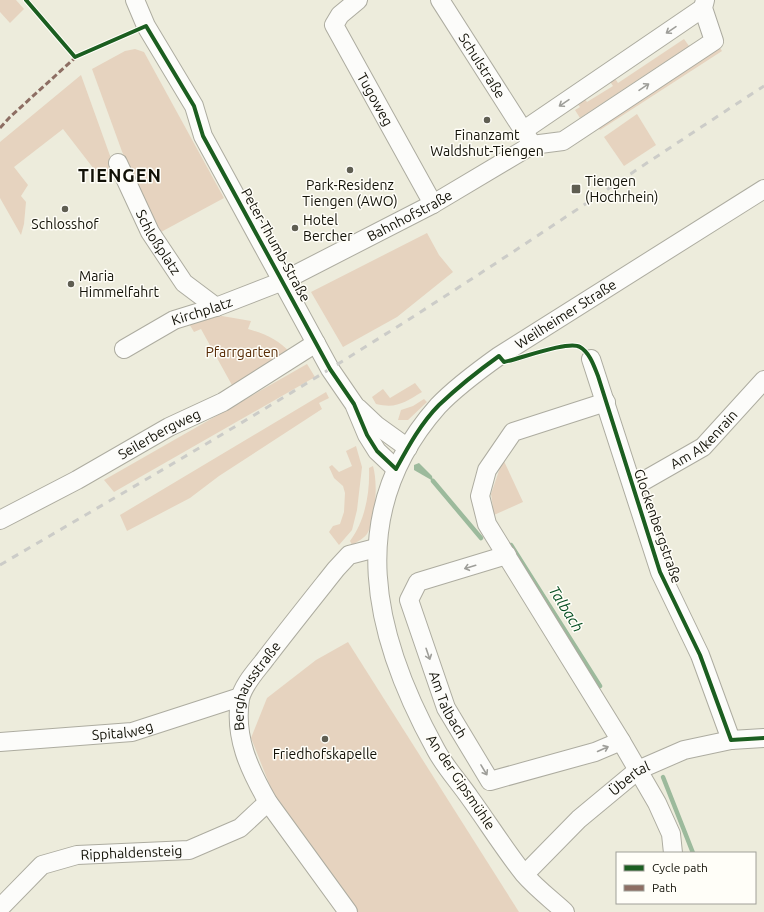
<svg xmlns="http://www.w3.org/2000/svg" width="764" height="912" font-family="Ubuntu,sans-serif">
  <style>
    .green { fill: #e6d3bf }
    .water { fill: #9cba9c }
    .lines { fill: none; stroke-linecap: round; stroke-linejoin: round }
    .stream { stroke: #9cba9c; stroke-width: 4.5 }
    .minor-casing { stroke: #adaca0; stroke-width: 20 }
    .minor { stroke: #fcfcfa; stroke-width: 18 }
    .rail { stroke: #ccccc8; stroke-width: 3; stroke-dasharray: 7 7; stroke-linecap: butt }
    .quiet { stroke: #8d6e63; stroke-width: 3; stroke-dasharray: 6 3; stroke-linecap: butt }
    .cycleway-casing { stroke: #fffef8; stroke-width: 6 }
    .cycleway { stroke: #1b5e20; stroke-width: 4 }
    .oneway { stroke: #9e9e99 }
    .poi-dot { fill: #5f5e52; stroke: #fffef8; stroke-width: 1.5 }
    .labels { text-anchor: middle; stroke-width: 3; stroke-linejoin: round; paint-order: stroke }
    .street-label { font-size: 14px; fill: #121107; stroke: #fffef8 }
    .poi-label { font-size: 14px; fill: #121107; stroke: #fffef8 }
    .park-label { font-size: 14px; fill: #572b05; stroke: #fffef8 }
    .water-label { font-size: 15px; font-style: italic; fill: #064f22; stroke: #fffef8 }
    .district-label { font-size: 18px; font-weight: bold; letter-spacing: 1px; fill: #121107; stroke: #fffef8 }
  </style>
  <rect width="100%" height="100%" fill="#edecdc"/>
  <!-- green -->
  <g class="green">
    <path d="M 0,0 L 16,0 L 24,9 L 10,23 L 0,12 Z"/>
    <path d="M 684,39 L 689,46 L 580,118 L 575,110 L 580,107 L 577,103 L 584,98 L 587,102 L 613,86 L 609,80 L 614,77 L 618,83 Z"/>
    <path d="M 718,45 L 722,51 L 600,130 L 596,125 Z"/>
    <path d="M 135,49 L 144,52 L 224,198 L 161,232 L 128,168 L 92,69 L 125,51 Z"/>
    <path d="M 81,75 L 113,164 L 104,182 L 63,129 L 14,167 L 28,185 L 21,196 L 26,202 L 24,224 L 21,235 L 0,198 L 0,142 Z"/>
    <path d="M 637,114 L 656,145 L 624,166 L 604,137 Z"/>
    <path d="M 427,233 L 439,255 L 453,272 L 397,317 L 343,347 L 311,292 Z"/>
    <path d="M 222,316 L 251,321 L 248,329 C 266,334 278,340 291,353 L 233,387 L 201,329 L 194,332 L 188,322 Z"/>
    <path d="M 307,364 L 315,377 L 114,492 L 104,480 Z"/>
    <path d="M 415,383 L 422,392 C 405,402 397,409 376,404 L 372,397 L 383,389 L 390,398 Z"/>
    <path d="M 326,392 L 329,398 L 319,403 L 322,409 L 219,476 L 190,498 L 127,531 L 120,515 Z"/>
    <path d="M 424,399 L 427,402 L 408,420 L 398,420 L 401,410 L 413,406 Z"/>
    <path d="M 356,446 L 362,467 L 357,510 L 352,530 L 339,545 L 329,532 L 333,526 L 340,524 L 344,512 L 345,493 L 343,486 L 334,478 L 329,467 L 332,465 L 339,472 L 352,466 L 346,451 Z"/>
    <path d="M 503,459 L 523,502 L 494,515 L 491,494 Z"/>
    <path d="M 373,466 C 378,483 376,518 367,534 C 364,538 357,542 352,545 L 350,541 C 365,521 370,493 369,468 Z"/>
    <path d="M 348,642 L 519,912 L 357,912 L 272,791 L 251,738 L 267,698 L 316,660 Z"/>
  </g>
  <!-- water -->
  <path class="water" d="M 419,463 L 432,476 L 433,481 L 414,470 L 414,465 Z"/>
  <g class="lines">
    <!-- stream -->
    <g class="stream">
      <path d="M 433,481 L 481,538"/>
      <path d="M 511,545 L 600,686"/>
      <path d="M 663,777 L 693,853"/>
    </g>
    <defs>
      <g id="minor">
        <path d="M 135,0 L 146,26 L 194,106 L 203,136 L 330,369 L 354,404 L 367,435 L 377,451 L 396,469"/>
        <path id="s1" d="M 358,0 L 340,15 L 334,25 L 433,204"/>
        <path id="s2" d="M 440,0 L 530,141"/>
        <path d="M 524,130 L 703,8"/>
        <path id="s3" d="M 118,163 L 150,232 L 184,283 L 216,307"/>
        <path id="s4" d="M 124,349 L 174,320 L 216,307 L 283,281 L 433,204 L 532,145 L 563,141 L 714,41 L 703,8 L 705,0"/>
        <path d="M 591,359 L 660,572 L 700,655 L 731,740"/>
        <path d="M 606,402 L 513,432 L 487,470 L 480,496 L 487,524 L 621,741 L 657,803 L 671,834 L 673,853"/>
        <path d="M 358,408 L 376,425 L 408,448"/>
        <path id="s5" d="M 633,487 L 703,447 L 764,380"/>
        <path id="s6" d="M 0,520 L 77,480 L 169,427 L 223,402 L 316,343"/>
        <path id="s7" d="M 507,555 L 418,582 L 409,600 L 446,708 L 490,781 L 595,752 L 621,741"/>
        <path id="s8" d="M 0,742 L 132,732 L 240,697"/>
        <path id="s9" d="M 525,874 L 579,819 L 638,770 L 684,750 L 731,740 L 764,738"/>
        <path id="s10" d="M 0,908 L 42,865 L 77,855 L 189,850 L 240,828 L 268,802"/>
        <path id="s11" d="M 348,912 L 268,802 C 249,769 234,737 240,699 C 243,684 258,669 266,658 C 289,628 313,598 336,569 L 349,555 L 376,548"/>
        <path id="s12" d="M 565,912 C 552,900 536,888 524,874 C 505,850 488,823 470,798 C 459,782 445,767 436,750 C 373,636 343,513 438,406 C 456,387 478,371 499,356 L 764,189"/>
      </g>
    </defs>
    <!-- minor casing -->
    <use href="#minor" class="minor-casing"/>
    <!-- minor -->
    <use href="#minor" class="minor"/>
    <!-- rail -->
    <path class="rail" d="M 0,565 C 128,490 256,416 381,337 C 510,256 636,169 764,86"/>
    <!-- quiet -->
    <path class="quiet" d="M 0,128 L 10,117 L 77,56"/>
    <defs>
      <path id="cycleway" d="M 26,0 L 75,57 L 146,26 L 194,106 L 203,136 L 330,369 L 354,404 L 367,435 L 377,451 L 396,469 C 408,447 421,423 439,405 C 458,387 478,371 499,356 L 504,362 C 519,359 569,340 580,347 C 590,353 594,366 598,376 L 660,572 L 700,655 L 731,740 L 764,738"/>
    </defs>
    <!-- cycleway casing -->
    <use href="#cycleway" class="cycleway-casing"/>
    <!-- cycleway -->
    <use href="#cycleway" class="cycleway"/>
  </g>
  <!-- one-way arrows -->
  <defs><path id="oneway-shaft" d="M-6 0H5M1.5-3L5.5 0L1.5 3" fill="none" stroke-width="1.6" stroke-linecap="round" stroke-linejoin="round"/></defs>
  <g class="oneway">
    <use href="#oneway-shaft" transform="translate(671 30) rotate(146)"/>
    <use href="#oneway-shaft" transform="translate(644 87) rotate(-34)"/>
    <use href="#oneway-shaft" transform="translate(564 103) rotate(146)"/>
    <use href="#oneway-shaft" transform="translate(470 567) rotate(163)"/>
    <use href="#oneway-shaft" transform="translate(428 654) rotate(71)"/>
    <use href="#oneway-shaft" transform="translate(603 749) rotate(-24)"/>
    <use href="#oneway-shaft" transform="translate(484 770) rotate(59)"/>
  </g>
  <!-- markers -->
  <g class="poi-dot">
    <circle cx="487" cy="120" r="4"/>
    <circle cx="350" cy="170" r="4"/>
    <rect x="571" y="184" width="10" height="10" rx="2"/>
    <circle cx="65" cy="209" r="4"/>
    <circle cx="295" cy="228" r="4"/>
    <circle cx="71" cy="284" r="4"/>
    <circle cx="325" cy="739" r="4"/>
  </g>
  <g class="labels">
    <!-- street labels -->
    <g class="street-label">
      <text dy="5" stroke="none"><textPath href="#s2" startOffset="78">Schulstraße</textPath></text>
      <text dy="5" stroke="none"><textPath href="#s1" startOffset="120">Tugoweg</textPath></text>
      <text dy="5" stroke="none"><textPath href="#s4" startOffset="316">Bahnhofstraße</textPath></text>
      <text dy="5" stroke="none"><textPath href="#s3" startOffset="89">Schloßplatz</textPath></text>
      <text transform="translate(276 245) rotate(61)" y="5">Peter-Thumb-Straße</text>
      <text dy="5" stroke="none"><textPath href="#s4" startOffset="87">Kirchplatz</textPath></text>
      <text dy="5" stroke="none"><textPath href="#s12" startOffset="736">Weilheimer Straße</textPath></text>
      <text dy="5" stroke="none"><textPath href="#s6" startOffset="181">Seilerbergweg</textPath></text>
      <text dy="5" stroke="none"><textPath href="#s5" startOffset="86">Am Alkenrain</textPath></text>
      <text transform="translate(658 526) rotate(71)" y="5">Glockenbergstraße</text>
      <text dy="5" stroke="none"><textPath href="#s11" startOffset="263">Berghausstraße</textPath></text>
      <text dy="5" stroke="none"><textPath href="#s7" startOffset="225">Am Talbach</textPath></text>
      <text dy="5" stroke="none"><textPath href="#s8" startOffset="123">Spitalweg</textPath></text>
      <text dy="5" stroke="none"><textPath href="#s9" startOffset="142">Übertal</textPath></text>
      <text transform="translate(461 782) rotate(56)" y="5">An der Gipsmühle</text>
      <text dy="5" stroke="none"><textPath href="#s10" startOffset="151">Ripphaldensteig</textPath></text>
    </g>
    <!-- poi labels -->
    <g class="poi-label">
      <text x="487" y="140">Finanzamt<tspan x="487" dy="16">Waldshut-Tiengen</tspan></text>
      <text x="585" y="186" text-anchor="start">Tiengen<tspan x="585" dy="16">(Hochrhein)</tspan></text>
      <text x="350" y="190">Park-Residenz<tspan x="350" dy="16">Tiengen (AWO)</tspan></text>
      <text x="303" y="225" text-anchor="start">Hotel<tspan x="303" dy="16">Bercher</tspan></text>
      <text x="65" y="229">Schlosshof</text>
      <text x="79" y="281" text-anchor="start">Maria<tspan x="79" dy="16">Himmelfahrt</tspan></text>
      <text x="325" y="759">Friedhofskapelle</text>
    </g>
    <!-- park labels -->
    <g class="park-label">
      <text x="242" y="357">Pfarrgarten</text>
    </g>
    <!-- water labels -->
    <g class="water-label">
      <text transform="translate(566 609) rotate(58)" y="5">Talbach</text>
    </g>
    <!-- district labels -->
    <g class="district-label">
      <text x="120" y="182">TIENGEN</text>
    </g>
  </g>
  <!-- legend -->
  <rect x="616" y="852" width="140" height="52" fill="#fffef8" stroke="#a09f98"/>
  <rect x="624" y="865" width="20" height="6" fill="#1b5e20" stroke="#a09f98"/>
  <text x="652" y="872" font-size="12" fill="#121107">Cycle path</text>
  <rect x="624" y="885" width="20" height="6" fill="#8d6e63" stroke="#a09f98"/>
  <text x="652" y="892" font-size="12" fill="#121107">Path</text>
</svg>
